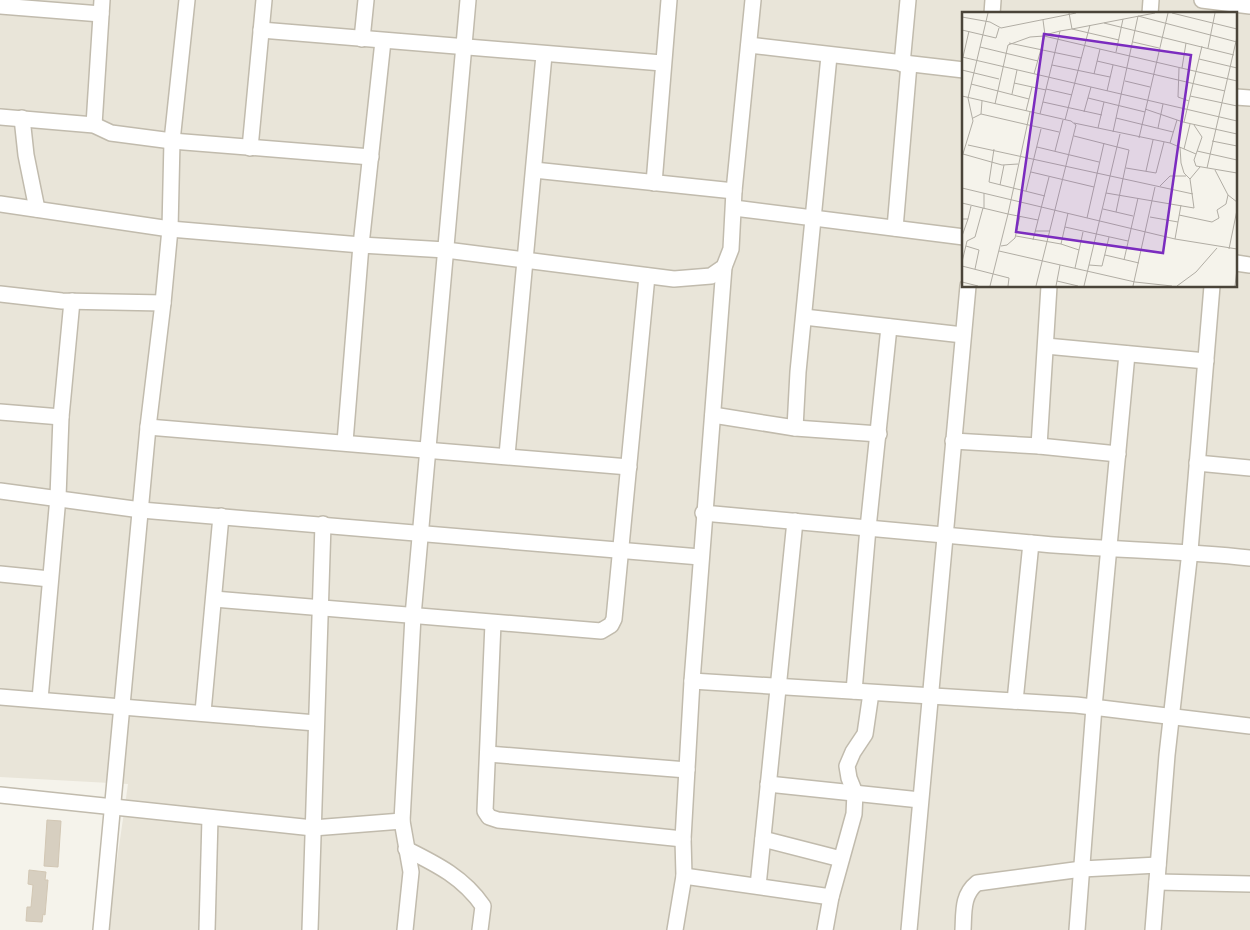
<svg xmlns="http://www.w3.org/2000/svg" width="1250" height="930" font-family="'PT Sans Narrow',sans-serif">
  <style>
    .residential { fill: #e9e5d9; fill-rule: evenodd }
    .building { fill: #d7cfc0; stroke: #d2c7b4 }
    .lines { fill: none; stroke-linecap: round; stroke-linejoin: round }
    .minor-casing { stroke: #c1bbad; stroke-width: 18 }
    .minor { stroke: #fff; stroke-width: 15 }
    .inset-road { fill: none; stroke: #b1ada4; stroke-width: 1 }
    .view { fill: #7b2cbf; fill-opacity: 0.15; stroke: #7b2cbf; stroke-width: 2.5 }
    .inset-edge { fill: none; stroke: #4a4439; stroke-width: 2.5 }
  </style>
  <rect width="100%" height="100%" fill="#f5f3eb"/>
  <!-- residential -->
  <path class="residential" d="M 0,0 L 1250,0 L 1250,930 L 107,930 L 128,784 L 0,777 ZM 964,14 L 1236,14 L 1236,286 L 964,286 Z"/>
  <!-- building -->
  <g class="building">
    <path d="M 47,820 L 61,821 L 58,867 L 44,866 Z"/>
    <path d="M 29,870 L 46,872 L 45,880 L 48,880 L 45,915 L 43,914 L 42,922 L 26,921 L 27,907 L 31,907 L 33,885 L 28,884 Z"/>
  </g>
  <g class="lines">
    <defs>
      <g id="minor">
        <path d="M 1202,0 L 1250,6"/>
        <path d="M 0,6 L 101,14"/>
        <path d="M 992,14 L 993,0"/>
        <path d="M 1150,14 L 1151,0"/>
        <path d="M 261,30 L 662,63"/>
        <path d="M 362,39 L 366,0"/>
        <path d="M 749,45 L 964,70"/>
        <path d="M 902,64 L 908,0"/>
        <path d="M 1236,97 L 1250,98"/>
        <path d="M 0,117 L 94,125 L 111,133 L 172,141 L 371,157"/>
        <path d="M 22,118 L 26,155 L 37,209"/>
        <path d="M 94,125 L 102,0"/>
        <path d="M 250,148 L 264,0"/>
        <path d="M 534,170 L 734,191"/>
        <path d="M 654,183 L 669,0"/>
        <path d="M 0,204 L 170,229 L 361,245 L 446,250 L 674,279 L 711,276 L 724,267 L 731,249 L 734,191 L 753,0"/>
        <path d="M 734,208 L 964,237"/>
        <path d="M 895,228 L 909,64"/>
        <path d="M 1236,263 L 1250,265"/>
        <path d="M 0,294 L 62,301 L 163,303"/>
        <path d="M 804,317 L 963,335"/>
        <path d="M 1046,346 L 1206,361"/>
        <path d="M 0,412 L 61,417"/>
        <path d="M 713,415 L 795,428 L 879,434"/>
        <path d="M 148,427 L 629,467"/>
        <path d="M 795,428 L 798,372 L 829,56"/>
        <path d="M 953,441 L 1039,446 L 1118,454"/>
        <path d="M 345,442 L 361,245 L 383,41"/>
        <path d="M 1039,446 L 1049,286"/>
        <path d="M 507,455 L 544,55"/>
        <path d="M 1197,463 L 1250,468"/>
        <path d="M 0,491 L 141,510 L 700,557"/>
        <path d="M 703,513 C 813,523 922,534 1031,543 C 1104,550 1177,550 1250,558"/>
        <path d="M 0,574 L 50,579"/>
        <path d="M 214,599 L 601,631 L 611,625 L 614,619 L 647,276"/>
        <path d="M 493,623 L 485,811 L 489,817 L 498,820 L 683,839"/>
        <path d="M 692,681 L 1076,705 L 1250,726"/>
        <path d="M 854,691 L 868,528 L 889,327"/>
        <path d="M 0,697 L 316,723"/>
        <path d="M 40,699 L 58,497 L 61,417 L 72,301"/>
        <path d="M 1015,701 L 1031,543"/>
        <path d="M 203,712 L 221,516"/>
        <path d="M 488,754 L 687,770"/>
        <path d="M 768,784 L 920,800"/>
        <path d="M 0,795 L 313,828 L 402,821"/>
        <path d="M 763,839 L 841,859"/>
        <path d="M 406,849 C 436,864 463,877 483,906 L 480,930"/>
        <path d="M 684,876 L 831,897"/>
        <path d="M 1157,882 L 1250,884"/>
        <path d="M 758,886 L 795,521"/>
        <path d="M 101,930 L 148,427 L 163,303 L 170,229 L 172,141 L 187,0"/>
        <path d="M 207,930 L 210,818"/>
        <path d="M 310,930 L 323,524"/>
        <path d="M 405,930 L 411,872 L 402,821 L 413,616 L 468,0"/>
        <path d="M 675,930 L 684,876 L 683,839 L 692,681 L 724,267"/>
        <path d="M 825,930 L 831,897 L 854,814 L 855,793 L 849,778 L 847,766 L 853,752 L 865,734 L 871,693"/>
        <path d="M 909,930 L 968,286"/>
        <path d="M 963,930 C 964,912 962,895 977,883 L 1082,869 L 1158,865"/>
        <path d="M 1077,930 L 1094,707 L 1127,354"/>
        <path d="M 1153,930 L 1167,755 L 1190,551 L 1212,286"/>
      </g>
    </defs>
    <!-- minor casing -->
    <use href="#minor" class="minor-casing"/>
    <!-- minor -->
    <use href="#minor" class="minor"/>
  </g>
  <!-- overview -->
  <g transform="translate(962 12)">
    <rect width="275" height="275" fill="#f5f3eb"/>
    <path class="inset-road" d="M 107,1 L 110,17 L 193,1M 210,1 L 275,17M 0,5 L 28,10 L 39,16 L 114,1M 142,11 L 272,43M 0,18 L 34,26 L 37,16M 83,23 L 98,19M 171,30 L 197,36M 47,31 L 119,46M 18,35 L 76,49M 246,36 L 253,1M 154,40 L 161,7M 0,45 L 275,109M 1,45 L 7,19M 237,47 L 275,56M 135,49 L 263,79M 90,53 L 148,65M 217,56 L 216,85 L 227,89M 220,56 L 224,31M 0,58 L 37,67M 72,62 L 83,23 L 81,8M 132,62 L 138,37M 163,69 L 188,75M 52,71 L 84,78M 9,72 L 67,87M 84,77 L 110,83M 145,79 L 151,53M 50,82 L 55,58M 0,84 L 109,109 L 114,113 L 74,274M 228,84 L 275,94M 126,86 L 183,100M 81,90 L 140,103M 33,92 L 46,33 L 68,25 L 82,24 L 275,69M 183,97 L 221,110 L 275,122M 64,99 L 70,75M 122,100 L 129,75M 19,102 L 97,120M 78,102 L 98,19 L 110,17 L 157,28M 11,106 L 19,102 L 20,89M 154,106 L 211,120M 103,108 L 128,13M 222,110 L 240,34M 112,111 L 208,131 L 234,142M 232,113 L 240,125 L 232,148 L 234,154 L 275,161M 136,116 L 142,90M 196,116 L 201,92M 151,120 L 176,4 L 275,30M 112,124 L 167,138 L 154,200M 177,126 L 206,1M 250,129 L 275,134M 208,131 L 215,108M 6,133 L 231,182M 75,135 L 137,150M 32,137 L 27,170 L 83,184M 222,137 L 228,112M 93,139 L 101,108M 235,139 L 275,148M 1,142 L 40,153 L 56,152M 0,145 L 11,109 L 6,86 L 26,1M 164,156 L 194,161 L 202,130M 245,156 L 275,25M 253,158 L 266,183 L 275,190M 184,159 L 191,128M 69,160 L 132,175M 228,167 L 238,155M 38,173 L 42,153M 198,174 L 208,164 L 224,164M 0,176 L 213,227 L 275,237M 64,179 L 79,117M 22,181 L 22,197M 144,181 L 232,196 L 228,167 L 222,161 L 219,151 L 218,135M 0,191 L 46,202 L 68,100M 141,197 L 171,204M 217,203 L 250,210 L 257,206 L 255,198 L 264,192 L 266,183M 188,205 L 216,210M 125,206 L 142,131M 0,207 L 6,207 L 9,194M 103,215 L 166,229M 73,219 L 88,219M 0,224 L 6,207M 54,224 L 99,232 L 106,201M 213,227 L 219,193M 71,228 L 87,165M 99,232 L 117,238M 4,234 L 17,238 L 13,257M 39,234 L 45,233 L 53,226 L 58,204M 267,237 L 275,198M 37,239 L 173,270 L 210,274M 143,243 L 177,251M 162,248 L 176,186M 0,250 L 5,229 L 13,225 L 21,196M 127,253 L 140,254 L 147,225M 0,254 L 47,266 L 46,274M 113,256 L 121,220M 95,269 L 116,274M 0,270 L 16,274M 28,274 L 46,202 L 76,208M 94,274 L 98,253M 122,274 L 158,122M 171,274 L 193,175M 215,274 L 234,260 L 255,236M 273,274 L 275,257"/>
    <path class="view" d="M 82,22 L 229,43 L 201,241 L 54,220 Z"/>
    <rect width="275" height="275" class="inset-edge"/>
  </g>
</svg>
